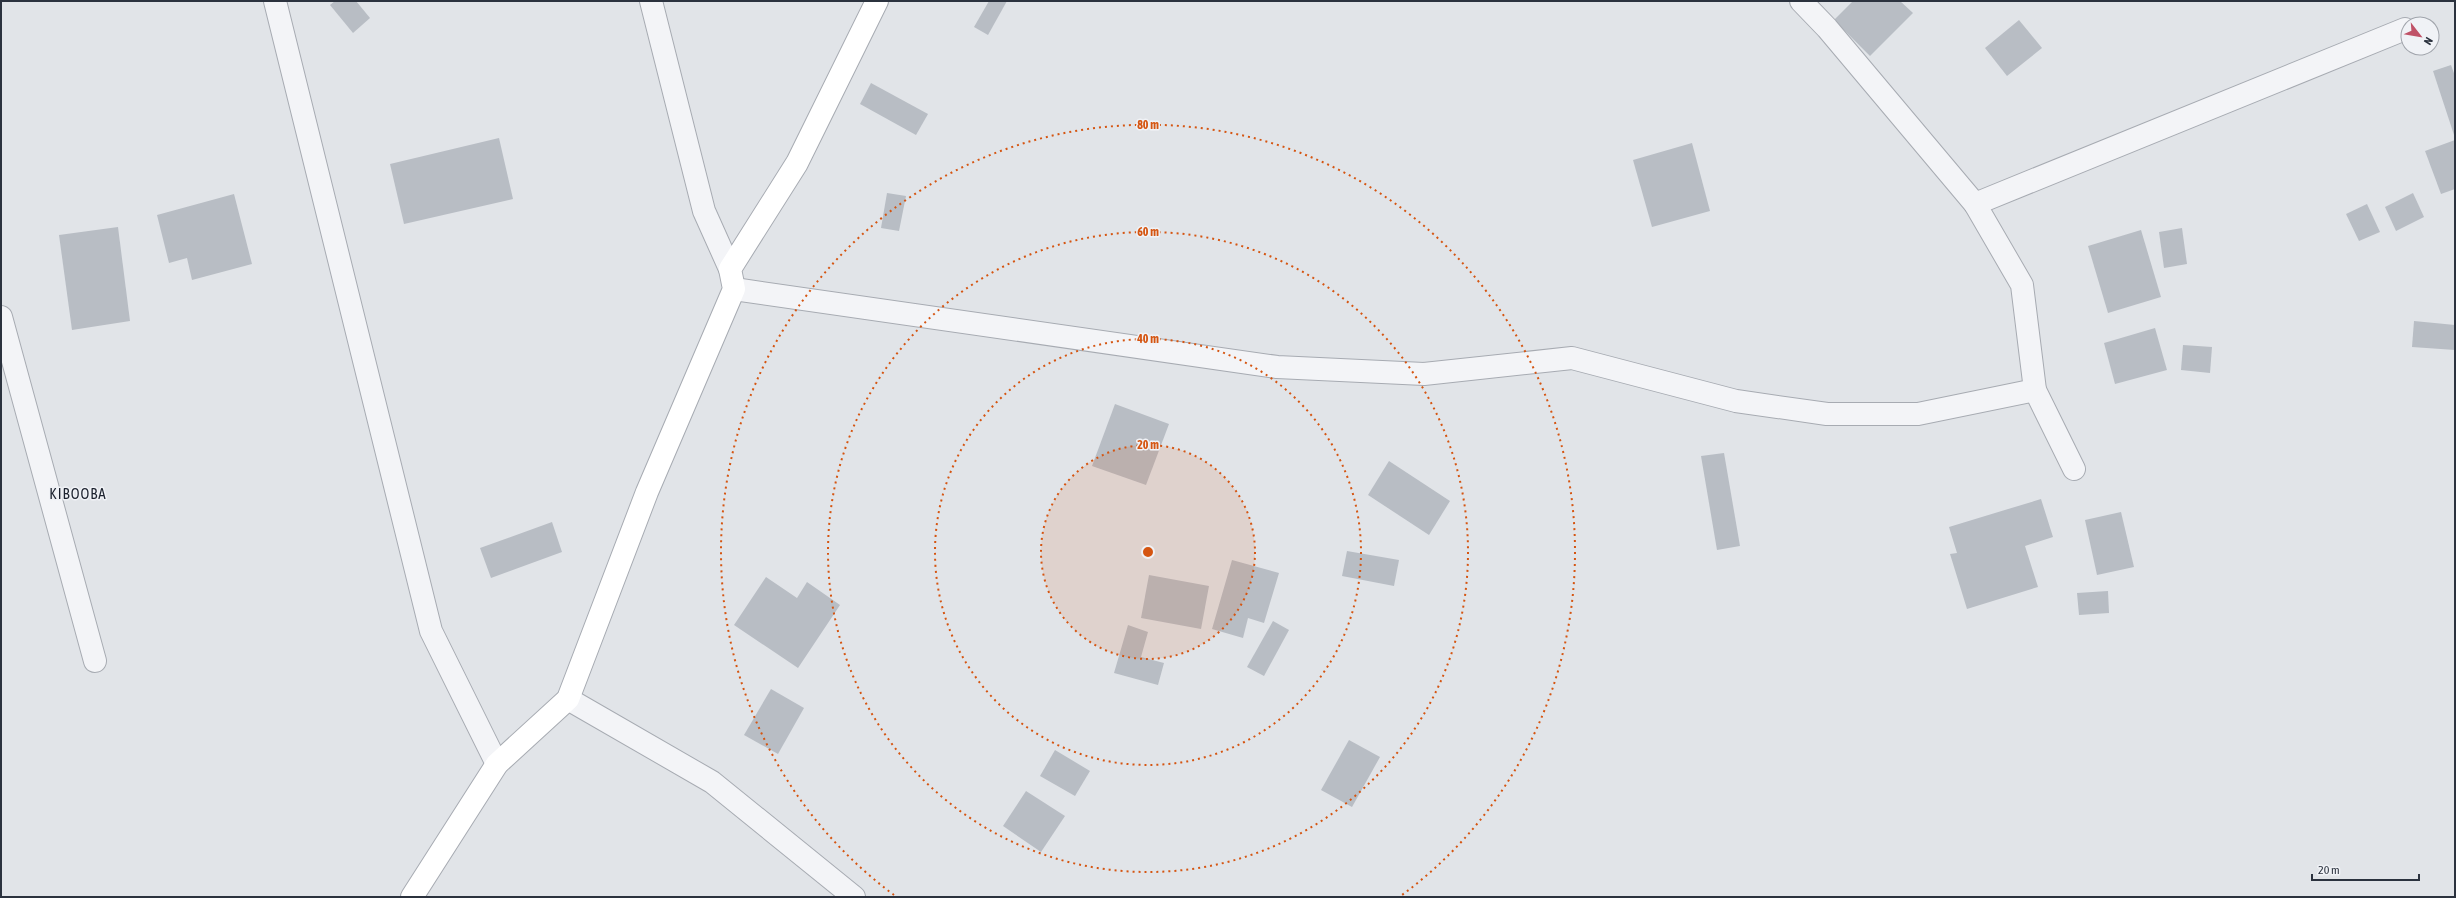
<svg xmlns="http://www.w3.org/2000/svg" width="2456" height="898" font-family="'Asap Condensed',sans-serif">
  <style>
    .building { fill: #b8bdc4 }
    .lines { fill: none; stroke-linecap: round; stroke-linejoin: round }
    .street-casing { stroke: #a7abb2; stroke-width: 24 }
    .secondary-casing { stroke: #a7abb2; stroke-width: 24 }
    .street { stroke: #f3f4f7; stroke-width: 22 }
    .secondary { stroke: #fff; stroke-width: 22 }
    .ring { fill: none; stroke: #d55511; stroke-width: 2; stroke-dasharray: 2 4 }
    .labels { text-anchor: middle; stroke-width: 3; stroke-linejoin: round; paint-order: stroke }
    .quarter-label { font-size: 15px; letter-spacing: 1px; fill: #1d232f; stroke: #f0f2f6 }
    .centre { fill: #d55511; stroke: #f0f2f6; stroke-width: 2 }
    .ring-label { font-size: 12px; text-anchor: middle; font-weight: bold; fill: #d55511; stroke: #f0f2f6; stroke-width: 3; stroke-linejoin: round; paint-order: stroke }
  </style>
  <rect width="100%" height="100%" fill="#e1e4e8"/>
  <!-- building -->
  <g class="building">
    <path d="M 335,1 L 356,1 L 370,18 L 353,33 L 330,5 Z"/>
    <path d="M 989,1 L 1007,1 L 988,35 L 974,27 Z"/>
    <path d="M 1853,1 L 1900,1 L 1913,13 L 1870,56 L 1834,20 Z"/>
    <path d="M 2019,20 L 2042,48 L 2007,76 L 1985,48 Z"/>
    <path d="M 2451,65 L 2455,76 L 2455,138 L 2433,71 Z"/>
    <path d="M 871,83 L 928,114 L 916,135 L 860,104 Z"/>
    <path d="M 499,138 L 513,199 L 404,224 L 390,164 Z"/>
    <path d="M 2455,140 L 2455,189 L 2441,194 L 2425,151 Z"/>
    <path d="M 1692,143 L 1710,211 L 1652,227 L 1633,160 Z"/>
    <path d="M 887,193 L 906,196 L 899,231 L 881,228 Z"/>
    <path d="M 2413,193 L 2424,217 L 2396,231 L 2385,207 Z"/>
    <path d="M 234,194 L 252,264 L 192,280 L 187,258 L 169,263 L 157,215 Z"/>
    <path d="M 2367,204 L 2380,232 L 2359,241 L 2346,214 Z"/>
    <path d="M 118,227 L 130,321 L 72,330 L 59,235 Z"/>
    <path d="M 2182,228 L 2187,264 L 2164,268 L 2159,232 Z"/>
    <path d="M 2141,230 L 2161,297 L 2108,313 L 2088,246 Z"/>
    <path d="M 2414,321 L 2455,325 L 2455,350 L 2412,347 Z"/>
    <path d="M 2155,328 L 2167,370 L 2115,384 L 2104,343 Z"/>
    <path d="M 2183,345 L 2212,347 L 2210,373 L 2181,370 Z"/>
    <path d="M 1115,404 L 1169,424 L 1146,485 L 1092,466 Z"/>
    <path d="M 1724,453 L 1740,546 L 1717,550 L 1701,456 Z"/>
    <path d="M 1389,461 L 1450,501 L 1429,535 L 1368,495 Z"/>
    <path d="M 2041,499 L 2053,537 L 2025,546 L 2038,587 L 1967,609 L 1950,554 L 1957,553 L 1949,527 Z"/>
    <path d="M 2121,512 L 2134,567 L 2097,575 L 2085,520 Z"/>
    <path d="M 552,522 L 562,552 L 491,578 L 480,548 Z"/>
    <path d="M 1347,551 L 1399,560 L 1394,586 L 1342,576 Z"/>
    <path d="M 1232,560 L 1279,573 L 1264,623 L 1248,618 L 1243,638 L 1212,629 Z"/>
    <path d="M 1149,575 L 1209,586 L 1201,629 L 1141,618 Z"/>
    <path d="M 766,577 L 797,598 L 807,582 L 840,605 L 798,668 L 734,625 Z"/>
    <path d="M 2108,591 L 2109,613 L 2079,615 L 2077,593 Z"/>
    <path d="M 1273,621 L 1289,630 L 1264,676 L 1247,667 Z"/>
    <path d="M 1128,625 L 1148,632 L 1141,657 L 1164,663 L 1158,685 L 1114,673 Z"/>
    <path d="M 771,689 L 804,708 L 778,754 L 744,735 Z"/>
    <path d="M 1349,740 L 1380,757 L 1352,807 L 1321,790 Z"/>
    <path d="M 1055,750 L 1090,771 L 1075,796 L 1040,776 Z"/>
    <path d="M 1026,791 L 1065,816 L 1041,852 L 1003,826 Z"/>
  </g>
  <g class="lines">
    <defs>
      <g id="street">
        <path d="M 275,1 L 431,631 L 497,764"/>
        <path d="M 651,1 L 704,211 L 730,269"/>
        <path d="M 1801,1 L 1827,28 L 1975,204 L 2022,285 L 2035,390 L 2074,469"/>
        <path d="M 1975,204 L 2405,29"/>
        <path d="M 734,289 L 1277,367 L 1424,374 L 1572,358 L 1736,401 L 1827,414 L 1918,414 L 2035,390"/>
        <path d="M 1,317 L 95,661"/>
        <path d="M 568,699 L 712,782 L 854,897"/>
      </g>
      <path id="secondary" d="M 412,897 L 497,764 L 568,699 L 647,492 L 734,289 L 730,269 L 797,163 L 877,1"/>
    </defs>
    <!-- street casing -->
    <use href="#street" class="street-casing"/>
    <!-- secondary casing -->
    <use href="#secondary" class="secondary-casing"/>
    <!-- street -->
    <use href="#street" class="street"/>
    <!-- secondary -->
    <use href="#secondary" class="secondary"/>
  </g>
  <!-- distance rings -->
  <circle cx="1148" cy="552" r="107" fill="#d55511" fill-opacity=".12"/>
  <g class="ring">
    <circle cx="1148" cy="552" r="107"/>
    <circle cx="1148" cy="552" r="213"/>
    <circle cx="1148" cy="552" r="320"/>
    <path d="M894 895A427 427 0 1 1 1402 895"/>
  </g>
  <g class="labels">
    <!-- quarter labels -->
    <g class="quarter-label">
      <text x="78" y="499">KIBOOBA</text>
    </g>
  </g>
  <circle cx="1148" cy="552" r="6" class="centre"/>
  <g class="ring-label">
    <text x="1148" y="129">80 m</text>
    <text x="1148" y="236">60 m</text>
    <text x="1148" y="343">40 m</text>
    <text x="1148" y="449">20 m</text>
  </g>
  <!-- border -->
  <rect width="2456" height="898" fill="none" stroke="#2b323e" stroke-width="4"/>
  <!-- north arrow -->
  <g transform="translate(2420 36) rotate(121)"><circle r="19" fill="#f0f2f6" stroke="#a1a5ac"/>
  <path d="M0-3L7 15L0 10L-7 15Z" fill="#c05267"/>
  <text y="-6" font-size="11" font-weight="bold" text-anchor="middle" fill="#2b323e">N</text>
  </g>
  <!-- scale -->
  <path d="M2312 874v6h107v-6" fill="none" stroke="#2b323e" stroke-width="2"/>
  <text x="2318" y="874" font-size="12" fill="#2b323e" stroke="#f0f2f6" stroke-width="3" paint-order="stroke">20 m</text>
</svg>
